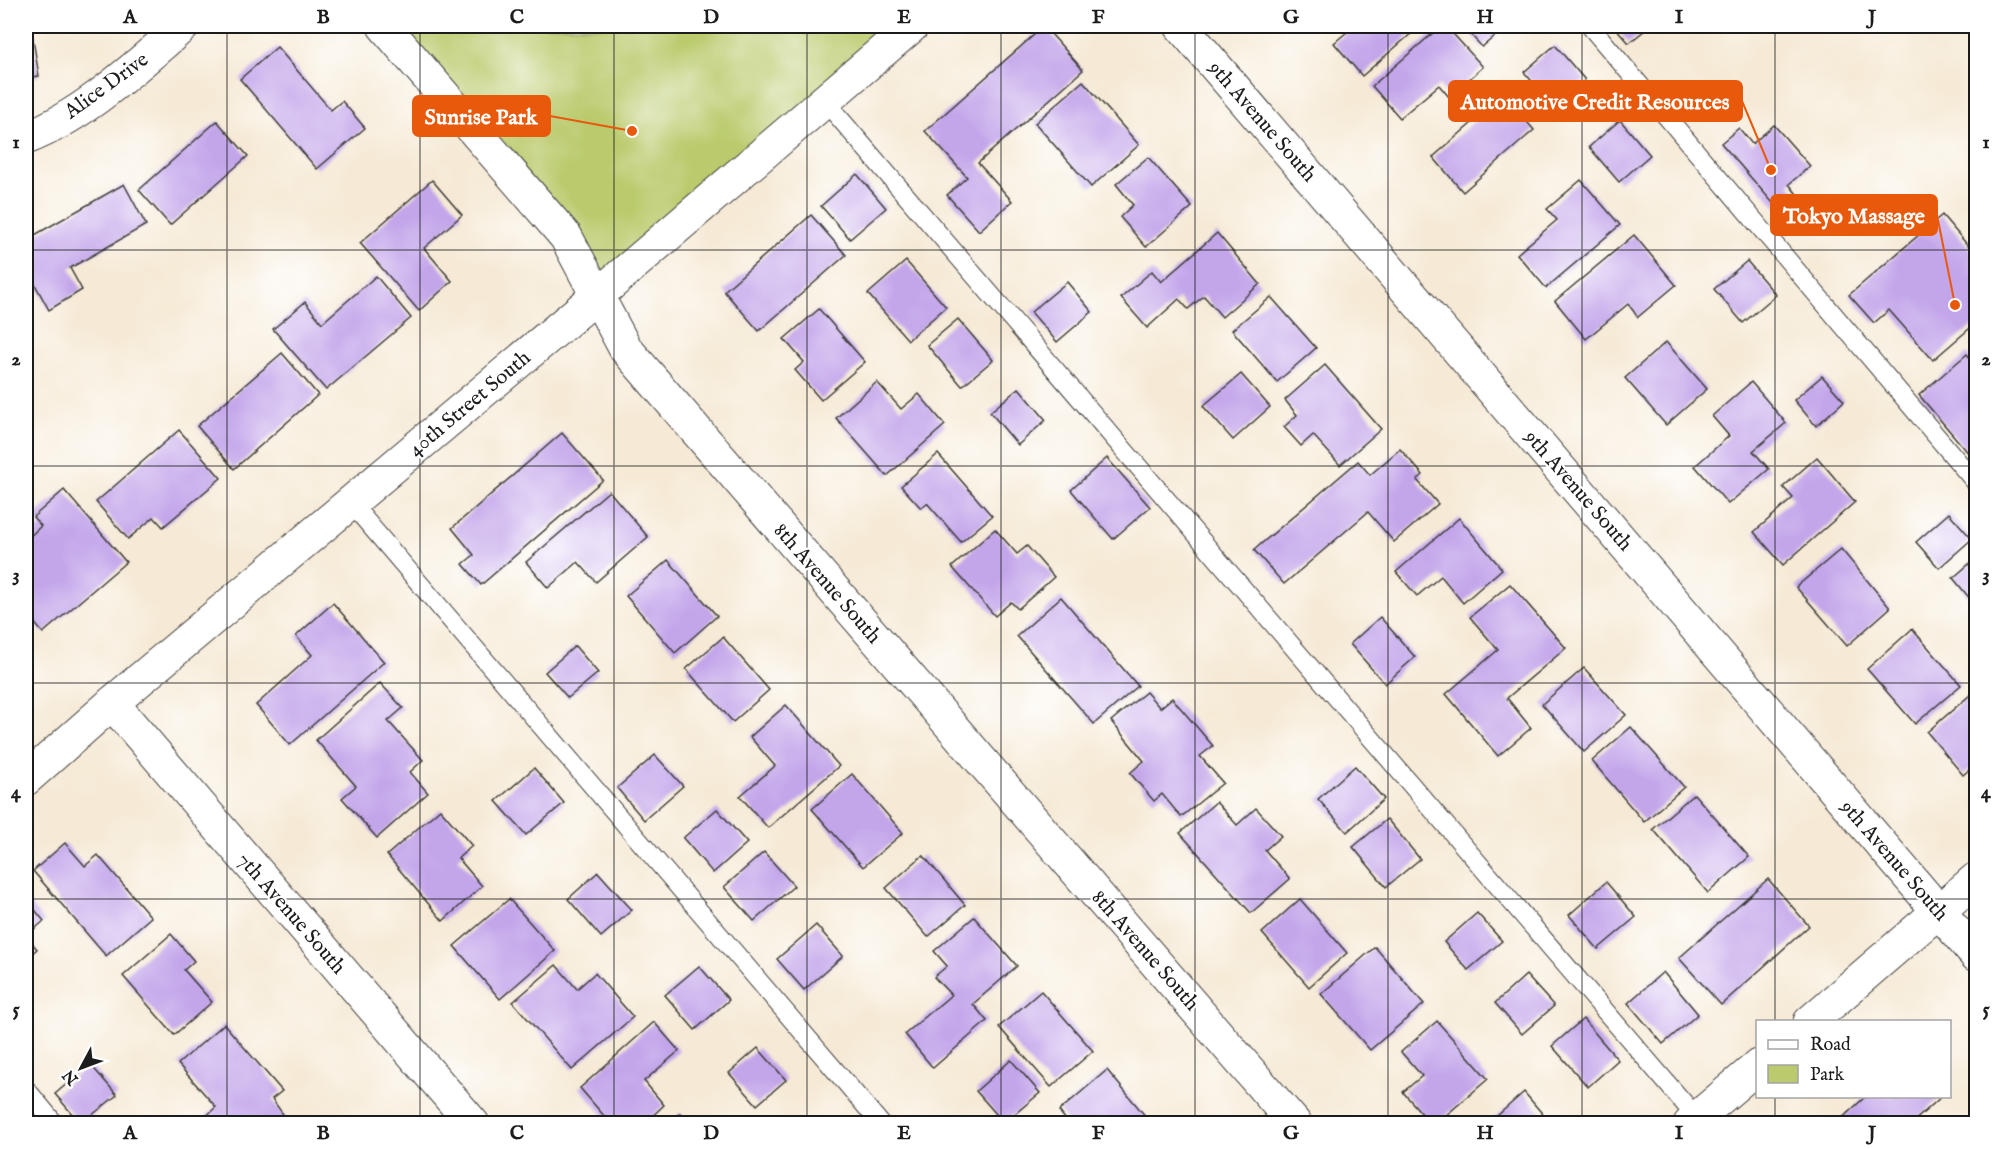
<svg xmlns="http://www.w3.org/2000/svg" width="2002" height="1149" font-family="'IM FELL English',serif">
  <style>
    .green { fill: #baca6c; stroke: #6b7344; stroke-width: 1.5 }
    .building { fill: #c3a6ea }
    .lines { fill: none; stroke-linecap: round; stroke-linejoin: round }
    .lane-casing { stroke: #3d3b38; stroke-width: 20 }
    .street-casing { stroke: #3d3b38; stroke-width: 35 }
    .secondary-casing { stroke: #3d3b38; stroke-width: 35 }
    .lane { stroke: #fff; stroke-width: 18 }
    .street { stroke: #fff; stroke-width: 33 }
    .secondary { stroke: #fff; stroke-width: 33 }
    .grid { fill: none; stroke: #1c1c1c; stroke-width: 1.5; stroke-opacity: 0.55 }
    .labels { text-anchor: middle; stroke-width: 4.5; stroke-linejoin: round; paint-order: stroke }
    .street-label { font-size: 21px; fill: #1c1c1c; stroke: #fff }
    .leader { fill: none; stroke: #e8590c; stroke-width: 2 }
    .callout-dot { fill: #e8590c; stroke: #fff; stroke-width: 2 }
    .callout { fill: #e8590c; stroke: #e8590c; stroke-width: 2 }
    .callout-label { font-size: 22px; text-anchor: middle; font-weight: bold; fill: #fff }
    .neatline { fill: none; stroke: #1c1c1c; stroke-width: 2 }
    .grid-label { font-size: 20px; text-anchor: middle; font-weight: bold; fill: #1c1c1c }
  </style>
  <rect width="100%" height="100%" fill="#fff"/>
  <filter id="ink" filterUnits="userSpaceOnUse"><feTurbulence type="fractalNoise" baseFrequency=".0167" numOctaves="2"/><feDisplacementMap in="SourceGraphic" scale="12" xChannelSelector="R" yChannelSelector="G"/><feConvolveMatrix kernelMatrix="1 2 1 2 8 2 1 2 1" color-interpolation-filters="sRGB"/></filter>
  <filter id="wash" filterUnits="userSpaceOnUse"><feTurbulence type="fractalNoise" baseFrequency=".008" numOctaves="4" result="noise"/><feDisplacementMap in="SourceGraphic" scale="24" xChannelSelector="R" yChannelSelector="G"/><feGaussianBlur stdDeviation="1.35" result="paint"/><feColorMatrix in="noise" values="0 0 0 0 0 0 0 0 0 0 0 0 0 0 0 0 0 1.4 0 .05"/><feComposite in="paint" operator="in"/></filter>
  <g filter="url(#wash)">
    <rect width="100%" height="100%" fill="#f6ead6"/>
    <!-- green -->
    <path class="green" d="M 384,26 L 912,26 L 598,295 Z"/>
    <g id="blocks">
      <!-- building -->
      <g class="building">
        <path d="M 26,26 L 28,34 L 32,33 L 39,76 L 26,78 Z"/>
        <path d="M 1044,26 L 1083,70 L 978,163 L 1012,201 L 979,231 L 947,195 L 967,177 L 925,131 Z"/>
        <path d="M 1354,26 L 1420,26 L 1362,76 L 1334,43 Z"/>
        <path d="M 1441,26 L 1446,26 L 1483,67 L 1449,97 L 1439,85 L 1400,118 L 1372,86 Z"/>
        <path d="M 1463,26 L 1507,26 L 1482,47 Z"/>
        <path d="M 1614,26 L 1650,26 L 1629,43 Z"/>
        <path d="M 1555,45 L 1585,80 L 1554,107 L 1524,72 Z"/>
        <path d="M 277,47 L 331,110 L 342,101 L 365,128 L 317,169 L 240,79 Z"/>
        <path d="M 1083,81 L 1139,145 L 1091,187 L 1035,123 Z"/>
        <path d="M 1504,95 L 1534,130 L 1463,192 L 1433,157 Z"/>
        <path d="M 1620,120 L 1650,155 L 1619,182 L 1589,147 Z"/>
        <path d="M 217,121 L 248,156 L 170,225 L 139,190 Z"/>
        <path d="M 1774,125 L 1810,166 L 1789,184 L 1803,202 L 1785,217 L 1721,143 L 1739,128 L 1752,144 Z"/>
        <path d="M 1148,157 L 1192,207 L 1146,247 L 1120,217 L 1133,205 L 1116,184 Z"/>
        <path d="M 857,174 L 886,208 L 850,239 L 821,206 Z"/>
        <path d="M 432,180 L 462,215 L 424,248 L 452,281 L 419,311 L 360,243 Z"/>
        <path d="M 1581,180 L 1620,225 L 1546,288 L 1517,254 L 1557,220 L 1547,209 Z"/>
        <path d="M 124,184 L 146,225 L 70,268 L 82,290 L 49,310 L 26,268 L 26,240 Z"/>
        <path d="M 811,215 L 846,255 L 759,331 L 724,291 Z"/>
        <path d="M 1942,215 L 1976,255 L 1976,323 L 1933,360 L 1889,310 L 1874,323 L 1849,295 Z"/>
        <path d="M 1217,233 L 1260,284 L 1222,317 L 1204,296 L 1188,309 L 1179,299 L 1147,328 L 1121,298 L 1152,271 L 1161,282 Z"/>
        <path d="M 1634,235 L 1676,285 L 1638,317 L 1628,304 L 1586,339 L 1555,301 Z"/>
        <path d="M 906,261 L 946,307 L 908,340 L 868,294 Z"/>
        <path d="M 1747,261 L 1776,295 L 1743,323 L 1714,289 Z"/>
        <path d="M 376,276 L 411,318 L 326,390 L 273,329 L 305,302 L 322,323 Z"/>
        <path d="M 1067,282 L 1092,312 L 1057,342 L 1031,312 Z"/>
        <path d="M 1271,297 L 1316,348 L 1277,382 L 1232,330 Z"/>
        <path d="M 819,309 L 865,362 L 821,400 L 795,370 L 804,362 L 784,339 Z"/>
        <path d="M 958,319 L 993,360 L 962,386 L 927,345 Z"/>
        <path d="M 1666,342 L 1707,389 L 1666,425 L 1625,378 Z"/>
        <path d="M 282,353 L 318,395 L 234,469 L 197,426 Z"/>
        <path d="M 1967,354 L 1976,365 L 1976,462 L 1919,395 Z"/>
        <path d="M 1325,365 L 1381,429 L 1340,465 L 1313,435 L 1301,446 L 1284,427 L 1297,415 L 1285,400 Z"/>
        <path d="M 1241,374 L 1270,407 L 1233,440 L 1203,406 Z"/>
        <path d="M 1822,376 L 1844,401 L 1816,426 L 1794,400 Z"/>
        <path d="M 877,382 L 901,409 L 919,394 L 945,425 L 887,476 L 836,418 Z"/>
        <path d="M 1751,382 L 1786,423 L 1753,451 L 1769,469 L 1728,504 L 1695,466 L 1729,436 L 1712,416 Z"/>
        <path d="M 1019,388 L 1046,420 L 1018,445 L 990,412 Z"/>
        <path d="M 179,430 L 221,478 L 163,527 L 154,517 L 128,539 L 96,502 Z"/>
        <path d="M 562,433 L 603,480 L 481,585 L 463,564 L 474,555 L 452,528 Z"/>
        <path d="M 1400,449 L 1423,475 L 1417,480 L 1438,504 L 1394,542 L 1368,512 L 1284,584 L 1254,550 L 1358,461 L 1370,475 Z"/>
        <path d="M 938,454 L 992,516 L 961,542 L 927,503 L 921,508 L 901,486 Z"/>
        <path d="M 1817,457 L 1855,502 L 1783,565 L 1754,532 L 1793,498 L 1783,487 Z"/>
        <path d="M 1107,458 L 1150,507 L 1113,539 L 1071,490 Z"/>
        <path d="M 64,490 L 126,562 L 43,633 L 26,613 L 26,540 L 41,526 L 33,517 Z"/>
        <path d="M 609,491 L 648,537 L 596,582 L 578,562 L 548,588 L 526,562 Z"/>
        <path d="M 1949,513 L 1972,539 L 1939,568 L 1916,542 Z"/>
        <path d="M 1459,518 L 1502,569 L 1463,603 L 1441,576 L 1417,596 L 1396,572 Z"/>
        <path d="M 995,529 L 1017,554 L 1027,546 L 1054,577 L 1018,609 L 1011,602 L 995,616 L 952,567 Z"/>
        <path d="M 1841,549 L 1890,608 L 1847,646 L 1796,587 Z"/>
        <path d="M 1976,558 L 1976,606 L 1953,578 Z"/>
        <path d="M 668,560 L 717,616 L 675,653 L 626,596 Z"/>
        <path d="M 1510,584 L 1566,648 L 1507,698 L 1531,728 L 1498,756 L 1446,694 L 1498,650 L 1470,617 Z"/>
        <path d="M 1061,597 L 1138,686 L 1094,724 L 1017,636 Z"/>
        <path d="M 333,603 L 384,662 L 290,745 L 256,705 L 312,655 L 296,636 Z"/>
        <path d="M 1380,617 L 1415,657 L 1385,684 L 1350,644 Z"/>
        <path d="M 1912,629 L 1961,685 L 1915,724 L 1867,669 Z"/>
        <path d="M 723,637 L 769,690 L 733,722 L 686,669 Z"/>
        <path d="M 575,646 L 598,673 L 568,698 L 545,672 Z"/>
        <path d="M 1584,668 L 1626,715 L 1584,752 L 1542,704 Z"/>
        <path d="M 380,683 L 403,708 L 388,721 L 423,760 L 410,772 L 428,793 L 377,838 L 342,798 L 356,786 L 316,740 Z"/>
        <path d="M 1976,690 L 1976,764 L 1963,775 L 1927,732 Z"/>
        <path d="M 1146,692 L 1160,708 L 1172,698 L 1213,746 L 1200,756 L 1223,783 L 1181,817 L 1162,794 L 1154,801 L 1130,773 L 1144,761 L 1111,721 Z"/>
        <path d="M 786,705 L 839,766 L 768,828 L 740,796 L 775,766 L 750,737 Z"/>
        <path d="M 1631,727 L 1684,787 L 1644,822 L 1592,761 Z"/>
        <path d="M 655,755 L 683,786 L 644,820 L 617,788 Z"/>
        <path d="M 1355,766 L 1384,799 L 1347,832 L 1318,799 Z"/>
        <path d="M 534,768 L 564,803 L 526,835 L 496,801 Z"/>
        <path d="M 852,774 L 903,833 L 863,867 L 812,809 Z"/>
        <path d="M 1694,794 L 1749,857 L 1708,893 L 1653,829 Z"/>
        <path d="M 1216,802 L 1237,825 L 1256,808 L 1281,836 L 1265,850 L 1290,879 L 1251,913 L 1180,833 Z"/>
        <path d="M 440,809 L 472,846 L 458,858 L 482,886 L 443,921 L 387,855 Z"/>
        <path d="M 717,809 L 747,843 L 713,873 L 683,838 Z"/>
        <path d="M 1387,819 L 1420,859 L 1386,887 L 1353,847 Z"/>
        <path d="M 65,843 L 85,866 L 98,855 L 151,917 L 106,956 L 33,871 Z"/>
        <path d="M 764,852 L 794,886 L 754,921 L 724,887 Z"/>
        <path d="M 923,855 L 965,905 L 928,937 L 886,888 Z"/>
        <path d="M 598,872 L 632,910 L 601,937 L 568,899 Z"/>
        <path d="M 1768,879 L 1809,926 L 1721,1005 L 1679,958 Z"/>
        <path d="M 1606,882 L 1636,917 L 1598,949 L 1569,915 Z"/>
        <path d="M 26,899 L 44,921 L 26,936 L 37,949 L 26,959 Z"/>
        <path d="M 509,899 L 555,951 L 500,999 L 454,946 Z"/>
        <path d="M 1300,899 L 1347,953 L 1309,987 L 1262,933 Z"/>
        <path d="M 1477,913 L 1502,941 L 1468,970 L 1444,942 Z"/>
        <path d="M 974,917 L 1017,966 L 973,1004 L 987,1021 L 933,1068 L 905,1034 L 951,995 L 934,977 L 947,966 L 934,951 Z"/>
        <path d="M 816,925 L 843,956 L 804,990 L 777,959 Z"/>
        <path d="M 171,934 L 194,961 L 184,970 L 212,1002 L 174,1035 L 123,976 Z"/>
        <path d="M 1375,947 L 1424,1004 L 1370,1050 L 1321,994 Z"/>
        <path d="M 556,965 L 577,989 L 595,973 L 633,1017 L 572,1070 L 513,1002 Z"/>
        <path d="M 699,966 L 729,1000 L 695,1030 L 665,995 Z"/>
        <path d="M 1663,972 L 1698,1014 L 1663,1044 L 1628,1003 Z"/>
        <path d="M 1526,975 L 1554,1006 L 1522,1034 L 1495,1003 Z"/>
        <path d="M 1041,991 L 1093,1051 L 1051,1087 L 999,1027 Z"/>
        <path d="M 1583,1019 L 1618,1060 L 1588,1087 L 1552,1046 Z"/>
        <path d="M 1437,1021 L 1488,1079 L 1436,1124 L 1431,1124 L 1403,1092 L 1422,1076 L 1401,1052 Z"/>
        <path d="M 654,1022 L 679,1051 L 644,1081 L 664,1105 L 644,1124 L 611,1124 L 580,1088 Z"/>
        <path d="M 224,1024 L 282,1091 L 272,1099 L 290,1124 L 205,1124 L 202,1120 L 216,1107 L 178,1064 Z"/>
        <path d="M 758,1048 L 786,1080 L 757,1105 L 729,1073 Z"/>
        <path d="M 1011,1060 L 1040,1093 L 1004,1123 L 976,1091 Z"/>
        <path d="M 90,1064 L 117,1095 L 81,1124 L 55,1094 Z"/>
        <path d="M 1107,1070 L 1152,1124 L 1069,1124 L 1059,1111 Z"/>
        <path d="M 1524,1092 L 1551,1124 L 1488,1124 Z"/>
        <path d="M 1866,1096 L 1942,1096 L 1911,1124 L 1836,1124 Z"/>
        <path d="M 680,1113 L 690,1124 L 668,1124 Z"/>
      </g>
    </g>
  </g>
  <g filter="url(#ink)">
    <use href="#blocks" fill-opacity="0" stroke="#3d3b38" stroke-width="1.5"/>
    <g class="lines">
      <defs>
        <g id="lane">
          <path d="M 1590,26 L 1976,483"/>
          <path d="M 824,100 L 1702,1124"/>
          <path d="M 350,502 L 881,1124"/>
          <path d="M 26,1089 L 55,1124"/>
        </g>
        <g id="street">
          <path d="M 384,26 L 566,237 L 625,348 L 1295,1124"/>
          <path d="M 1181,26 L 1976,955"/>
          <path d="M 26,138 C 85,115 135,67 183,26"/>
          <path d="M 112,703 L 473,1124"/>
          <path d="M 26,779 L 112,703 L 598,295 L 912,26"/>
        </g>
        <g id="secondary">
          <path d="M 1810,1022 L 1976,879"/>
          <path d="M 1690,1124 L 1758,1066"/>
        </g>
      </defs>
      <!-- lane casing -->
      <use href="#lane" class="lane-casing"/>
      <!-- street casing -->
      <use href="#street" class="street-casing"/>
      <!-- secondary casing -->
      <use href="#secondary" class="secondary-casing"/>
      <!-- lane -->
      <use href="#lane" class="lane"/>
      <!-- street -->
      <use href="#street" class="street"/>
      <!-- secondary -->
      <use href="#secondary" class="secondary"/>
    </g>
  </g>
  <!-- grid -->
  <path class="grid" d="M 227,26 L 227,1124M 420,26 L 420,1124M 614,26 L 614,1124M 807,26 L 807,1124M 1001,26 L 1001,1124M 1195,26 L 1195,1124M 1388,26 L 1388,1124M 1582,26 L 1582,1124M 1775,26 L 1775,1022M 26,250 L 1976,250M 26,466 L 1976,466M 26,683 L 1976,683M 26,899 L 1976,899M 1775,1096 L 1775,1124"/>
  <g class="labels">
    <!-- street labels -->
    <g class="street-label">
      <text transform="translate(106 85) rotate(-36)" y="7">Alice Drive</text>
      <text transform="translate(1263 121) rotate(49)" y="7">9th Avenue South</text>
      <text transform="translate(469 403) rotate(-40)" y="7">40th Street South</text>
      <text transform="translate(1579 490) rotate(49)" y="7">9th Avenue South</text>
      <text transform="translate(828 583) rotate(49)" y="7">8th Avenue South</text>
      <text transform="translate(1895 860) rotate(49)" y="7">9th Avenue South</text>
      <text transform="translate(292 913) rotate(49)" y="7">7th Avenue South</text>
      <text transform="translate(1146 950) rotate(49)" y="7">8th Avenue South</text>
    </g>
  </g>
  <!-- callouts -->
  <path class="leader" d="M1771 170L1742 101M632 131L550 116M1955 305L1937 215"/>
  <g class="callout-dot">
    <circle cx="1771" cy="170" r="6"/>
    <circle cx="632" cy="131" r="6"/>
    <circle cx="1955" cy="305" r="6"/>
  </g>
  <g class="callout">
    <rect x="1449" y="81" width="293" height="40" rx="6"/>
    <rect x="413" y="96" width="137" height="40" rx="6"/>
    <rect x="1771" y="195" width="166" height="40" rx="6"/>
  </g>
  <g class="callout-label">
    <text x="1595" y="109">Automotive Credit Resources</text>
    <text x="481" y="124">Sunrise Park</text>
    <text x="1854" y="223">Tokyo Massage</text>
  </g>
  <!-- margin -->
  <rect width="2002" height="1149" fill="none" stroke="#fff" stroke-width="66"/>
  <!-- legend -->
  <rect x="1756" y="1020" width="195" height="78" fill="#ffffff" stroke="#a4a4a4" stroke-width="1.5"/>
  <rect x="1768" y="1040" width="30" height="9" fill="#ffffff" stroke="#a4a4a4" stroke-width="1.5"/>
  <text x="1810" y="1050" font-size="18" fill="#1c1c1c">Road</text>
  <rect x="1768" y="1065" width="30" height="18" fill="#baca6c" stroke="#a4a4a4" stroke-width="1.5"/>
  <text x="1810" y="1080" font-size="18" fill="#1c1c1c">Park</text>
  <!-- north arrow -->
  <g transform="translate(81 1068) rotate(229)" stroke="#ffffff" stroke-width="4.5" paint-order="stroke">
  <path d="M0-4.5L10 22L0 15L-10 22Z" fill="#1c1c1c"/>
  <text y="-9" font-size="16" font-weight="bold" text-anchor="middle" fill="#1c1c1c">N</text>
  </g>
  <rect x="33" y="33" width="1936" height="1083" class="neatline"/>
  <g class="grid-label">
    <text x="130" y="23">A</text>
    <text x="323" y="23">B</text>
    <text x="517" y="23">C</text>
    <text x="711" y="23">D</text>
    <text x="904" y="23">E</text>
    <text x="1098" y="23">F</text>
    <text x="1291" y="23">G</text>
    <text x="1485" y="23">H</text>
    <text x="1679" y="23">I</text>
    <text x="1872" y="23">J</text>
    <text x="16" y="148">1</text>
    <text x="1986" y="148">1</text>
    <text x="16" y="365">2</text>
    <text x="1986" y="365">2</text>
    <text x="16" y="581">3</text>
    <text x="1986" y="581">3</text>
    <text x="16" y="798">4</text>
    <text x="1986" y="798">4</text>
    <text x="16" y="1015">5</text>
    <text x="1986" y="1015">5</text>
    <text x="130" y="1139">A</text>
    <text x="323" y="1139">B</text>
    <text x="517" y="1139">C</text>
    <text x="711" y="1139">D</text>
    <text x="904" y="1139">E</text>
    <text x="1098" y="1139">F</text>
    <text x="1291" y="1139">G</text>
    <text x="1485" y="1139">H</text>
    <text x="1679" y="1139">I</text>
    <text x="1872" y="1139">J</text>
  </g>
</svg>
